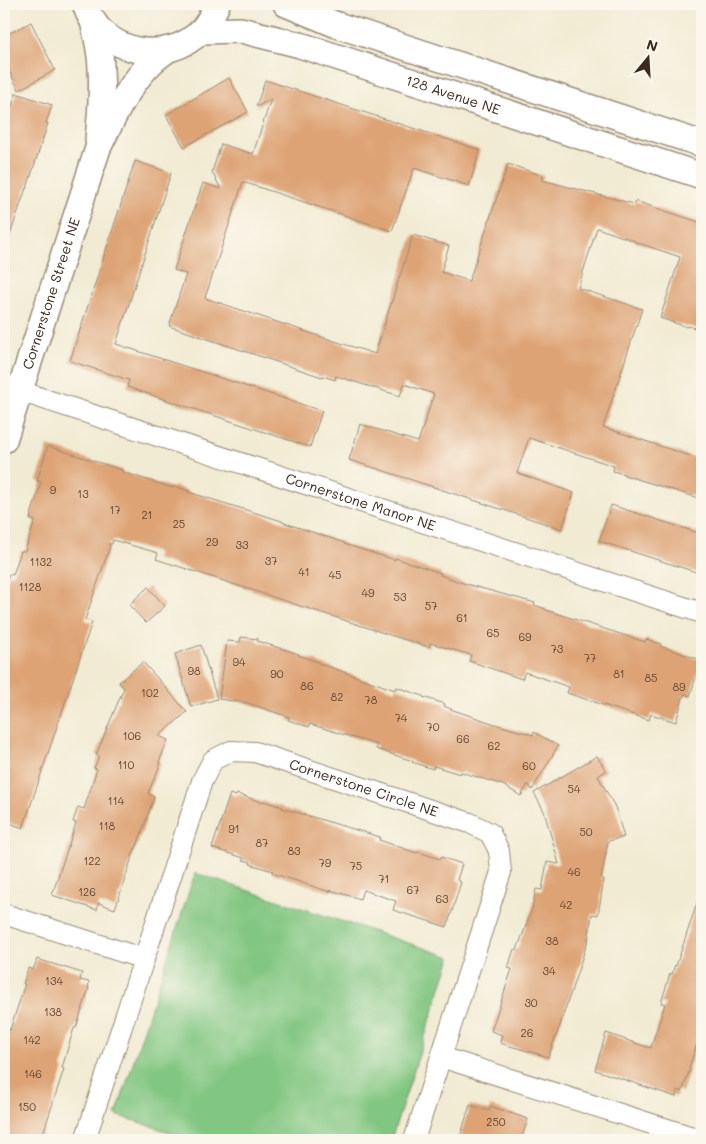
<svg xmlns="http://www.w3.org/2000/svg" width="706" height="1144" font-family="Mali,sans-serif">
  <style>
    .green { fill: #81c681; stroke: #5e7850 }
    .building { fill: #dda374 }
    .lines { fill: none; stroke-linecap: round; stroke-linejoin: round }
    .minor-casing { stroke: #968a78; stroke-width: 22 }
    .tertiary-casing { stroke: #968a78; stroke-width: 28 }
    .minor { stroke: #fff; stroke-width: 20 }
    .tertiary { stroke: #fff; stroke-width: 25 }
    .labels { text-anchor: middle; stroke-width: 4; stroke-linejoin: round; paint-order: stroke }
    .number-label { font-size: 11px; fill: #644834 }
    .street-label { font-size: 14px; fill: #3b2a1e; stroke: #fbf7ec }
  </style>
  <rect width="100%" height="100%" fill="#fbf7ec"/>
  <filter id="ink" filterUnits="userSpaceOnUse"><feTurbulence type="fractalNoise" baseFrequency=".02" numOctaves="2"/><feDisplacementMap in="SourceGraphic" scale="10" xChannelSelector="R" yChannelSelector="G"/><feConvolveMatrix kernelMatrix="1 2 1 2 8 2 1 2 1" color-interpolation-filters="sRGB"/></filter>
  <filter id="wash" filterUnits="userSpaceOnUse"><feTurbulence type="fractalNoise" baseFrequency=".0096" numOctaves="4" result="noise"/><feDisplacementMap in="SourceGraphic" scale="20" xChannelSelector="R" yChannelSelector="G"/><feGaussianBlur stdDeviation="1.12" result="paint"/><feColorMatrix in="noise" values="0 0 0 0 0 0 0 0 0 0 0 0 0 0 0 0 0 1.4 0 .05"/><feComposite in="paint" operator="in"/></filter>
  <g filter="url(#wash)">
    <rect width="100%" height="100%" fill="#f1ebd3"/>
    <!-- green -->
    <path class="green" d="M 195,873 L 451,957 L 391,1140 L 194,1140 L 116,1115 Z"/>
    <g id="blocks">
      <!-- building -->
      <g class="building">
        <path d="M 31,22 L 55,70 L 19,90 L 4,61 L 4,36 Z"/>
        <path d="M 229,78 L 248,112 L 184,147 L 166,115 Z"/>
        <path d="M 265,80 L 480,150 L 469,186 L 414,168 L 392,231 L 243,182 L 205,298 L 319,336 L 375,354 L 413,235 L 449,246 L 441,272 L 469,281 L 508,164 L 544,176 L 542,180 L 634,204 L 635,201 L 702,223 L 702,330 L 688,326 L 687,327 L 660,318 L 680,257 L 635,242 L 635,241 L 597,228 L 578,288 L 642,309 L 603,427 L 702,460 L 702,499 L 624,475 L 624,474 L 613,471 L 614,466 L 529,438 L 517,473 L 574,493 L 562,529 L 375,468 L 349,460 L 360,424 L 418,442 L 434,394 L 404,384 L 400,396 L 336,376 L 335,380 L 323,376 L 322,377 L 169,326 L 186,274 L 174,270 L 199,194 L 203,183 L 221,189 L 212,172 L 221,144 L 253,154 L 271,99 L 256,107 Z"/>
        <path d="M 16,93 L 52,105 L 46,123 L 48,123 L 27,188 L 26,188 L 7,244 L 4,244 L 4,132 Z"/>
        <path d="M 135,161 L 171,173 L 116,344 L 322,411 L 310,447 L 127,387 L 129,380 L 70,361 Z"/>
        <path d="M 48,446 L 122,470 L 122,472 L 173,488 L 174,486 L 189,491 L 188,492 L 282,521 L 282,522 L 345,543 L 344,544 L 395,560 L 395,558 L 441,573 L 440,575 L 466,584 L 535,603 L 534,605 L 546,609 L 546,610 L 645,642 L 646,639 L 661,644 L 660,646 L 701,660 L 690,696 L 684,694 L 676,722 L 651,714 L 649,720 L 567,693 L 569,687 L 525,672 L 522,679 L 469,661 L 471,655 L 430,643 L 429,647 L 393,636 L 156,559 L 158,553 L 113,540 L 112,544 L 108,544 L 110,546 L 85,620 L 92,622 L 23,828 L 4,821 L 4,604 L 8,590 L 4,589 L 9,574 L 13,575 L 21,551 L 25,551 L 35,521 L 30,519 L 41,482 L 37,481 Z"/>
        <path d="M 611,505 L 702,534 L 702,574 L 599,541 Z"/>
        <path d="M 148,587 L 165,606 L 146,623 L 129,605 Z"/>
        <path d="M 241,637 L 258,639 L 257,641 L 299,654 L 298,655 L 318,662 L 318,663 L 395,690 L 396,687 L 423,696 L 423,697 L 445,704 L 444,706 L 453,710 L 498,725 L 533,735 L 534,732 L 558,746 L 532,790 L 528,784 L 521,796 L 503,785 L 461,772 L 460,774 L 434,766 L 433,769 L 412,762 L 413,761 L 376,749 L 377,745 L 310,724 L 309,727 L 288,720 L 289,717 L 247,703 L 219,699 L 227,641 L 240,642 Z"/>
        <path d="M 201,645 L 217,699 L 191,707 L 175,654 Z"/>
        <path d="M 143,662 L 187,712 L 159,736 L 168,740 L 159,762 L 161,763 L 148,793 L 154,797 L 136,849 L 135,848 L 115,909 L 98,903 L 97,910 L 52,895 L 76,823 L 73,822 L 78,807 L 84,809 L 97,769 L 94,768 L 99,756 L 96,755 L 124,688 L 119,682 Z"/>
        <path d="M 597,756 L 606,771 L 598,776 L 615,807 L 624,837 L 608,841 L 601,879 L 604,879 L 598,915 L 592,914 L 588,940 L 560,1025 L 548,1057 L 500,1043 L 502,1035 L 491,1031 L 512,969 L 508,968 L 514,949 L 517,950 L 532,909 L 536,889 L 542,890 L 547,862 L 559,864 L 544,811 L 534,793 Z"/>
        <path d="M 230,794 L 236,796 L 237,794 L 262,802 L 263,801 L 283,807 L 282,808 L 380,837 L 379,840 L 417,853 L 418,852 L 440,859 L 441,857 L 462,864 L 457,880 L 461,882 L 447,927 L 393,910 L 396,901 L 363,890 L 360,899 L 330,890 L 330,892 L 272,873 L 273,871 L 250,864 L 251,862 L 243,860 L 244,858 L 212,848 Z"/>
        <path d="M 699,897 L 702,898 L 702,1029 L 689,1068 L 690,1069 L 682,1092 L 677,1090 L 676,1097 L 595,1070 L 606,1033 L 650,1048 L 651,1047 L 665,1004 L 661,1003 L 670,974 L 672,974 L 675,965 L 676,966 Z"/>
        <path d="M 37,959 L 82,973 L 80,980 L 89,982 L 88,988 L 89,988 L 76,1028 L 74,1028 L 62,1068 L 64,1069 L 59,1084 L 41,1140 L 4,1140 L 4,1028 L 10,1030 L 25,984 L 23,984 L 28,968 L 33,970 Z"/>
        <path d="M 470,1105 L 489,1111 L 490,1106 L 528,1119 L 521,1140 L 459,1140 Z"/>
      </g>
    </g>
  </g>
  <g filter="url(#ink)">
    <use href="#blocks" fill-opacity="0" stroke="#968a78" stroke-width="1"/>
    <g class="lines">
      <defs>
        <g id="minor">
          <path id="s1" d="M 4,386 L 702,613"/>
          <path d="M 4,914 L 144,959"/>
          <path d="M 441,1057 L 702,1140"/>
          <path id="s2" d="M 85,1140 L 202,781 L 213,760 L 231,751 L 255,752 L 470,823 L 490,833 L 499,851 L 501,872 L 414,1140"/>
        </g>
        <g id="tertiary">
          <path d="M 85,4 C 100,54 167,67 202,30 C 209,23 213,13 217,4"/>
          <path d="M 286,4 L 337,25 L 702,144"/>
          <path d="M 93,21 C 97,37 101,53 101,70 C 103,93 100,117 98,140"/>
          <path id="s3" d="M 201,31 L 241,30 L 300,45 L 702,176"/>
          <path id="s4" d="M 4,440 L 98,148 C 113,118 128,85 152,62 C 157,57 162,54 167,50"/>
        </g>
      </defs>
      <!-- minor casing -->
      <use href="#minor" class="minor-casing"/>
      <!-- tertiary casing -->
      <use href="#tertiary" class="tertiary-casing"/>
      <!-- minor -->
      <use href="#minor" class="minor"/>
      <!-- tertiary -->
      <use href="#tertiary" class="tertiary"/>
    </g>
  </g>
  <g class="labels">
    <!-- number labels -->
    <g class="number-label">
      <text x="53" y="494">9</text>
      <text x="83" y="498">13</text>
      <text x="115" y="514">17</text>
      <text x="147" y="519">21</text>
      <text x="179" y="528">25</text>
      <text x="212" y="546">29</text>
      <text x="242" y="549">33</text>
      <text x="271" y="565">37</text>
      <text x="41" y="566">1132</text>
      <text x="304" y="576">41</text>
      <text x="335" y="579">45</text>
      <text x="30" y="591">1128</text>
      <text x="368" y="597">49</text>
      <text x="400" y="601">53</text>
      <text x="431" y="610">57</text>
      <text x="462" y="622">61</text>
      <text x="493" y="637">65</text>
      <text x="525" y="641">69</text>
      <text x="557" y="653">73</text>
      <text x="590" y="662">77</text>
      <text x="239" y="666">94</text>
      <text x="194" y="675">98</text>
      <text x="277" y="678">90</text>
      <text x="619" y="678">81</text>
      <text x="651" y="682">85</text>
      <text x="307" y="690">86</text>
      <text x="679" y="691">89</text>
      <text x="150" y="697">102</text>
      <text x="337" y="701">82</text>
      <text x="371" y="704">78</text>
      <text x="401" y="722">74</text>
      <text x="433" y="731">70</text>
      <text x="132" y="740">106</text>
      <text x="463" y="743">66</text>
      <text x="494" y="750">62</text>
      <text x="126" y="769">110</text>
      <text x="529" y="770">60</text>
      <text x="574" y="793">54</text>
      <text x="116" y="805">114</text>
      <text x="107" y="830">118</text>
      <text x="234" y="833">91</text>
      <text x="586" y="836">50</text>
      <text x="262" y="847">87</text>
      <text x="294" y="855">83</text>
      <text x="92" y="865">122</text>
      <text x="325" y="867">79</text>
      <text x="356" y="870">75</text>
      <text x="574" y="876">46</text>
      <text x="384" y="883">71</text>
      <text x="413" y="894">67</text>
      <text x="87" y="896">126</text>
      <text x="442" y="903">63</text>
      <text x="566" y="909">42</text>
      <text x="552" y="945">38</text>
      <text x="549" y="975">34</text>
      <text x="54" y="985">134</text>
      <text x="531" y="1007">30</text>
      <text x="53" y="1016">138</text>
      <text x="527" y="1037">26</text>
      <text x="32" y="1044">142</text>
      <text x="33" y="1078">146</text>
      <text x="27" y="1111">150</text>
      <text x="496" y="1126">250</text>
    </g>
    <!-- street labels -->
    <g class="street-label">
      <text dy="5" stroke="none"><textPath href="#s3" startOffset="262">128 Avenue NE</textPath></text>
      <text dy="5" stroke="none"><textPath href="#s4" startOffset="154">Cornerstone Street NE</textPath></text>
      <text dy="5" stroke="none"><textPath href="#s1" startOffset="375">Cornerstone Manor NE</textPath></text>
      <text dy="5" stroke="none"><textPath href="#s2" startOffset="560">Cornerstone Circle NE</textPath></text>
    </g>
  </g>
  <!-- margin -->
  <rect width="706" height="1144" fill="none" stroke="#fbf7ec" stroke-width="20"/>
  <!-- north arrow -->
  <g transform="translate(648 58) rotate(18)" stroke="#fbf7ec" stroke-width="4" paint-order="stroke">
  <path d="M0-4L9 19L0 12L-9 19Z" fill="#3b2a1e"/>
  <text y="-8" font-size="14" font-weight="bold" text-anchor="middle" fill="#3b2a1e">N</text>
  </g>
</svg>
